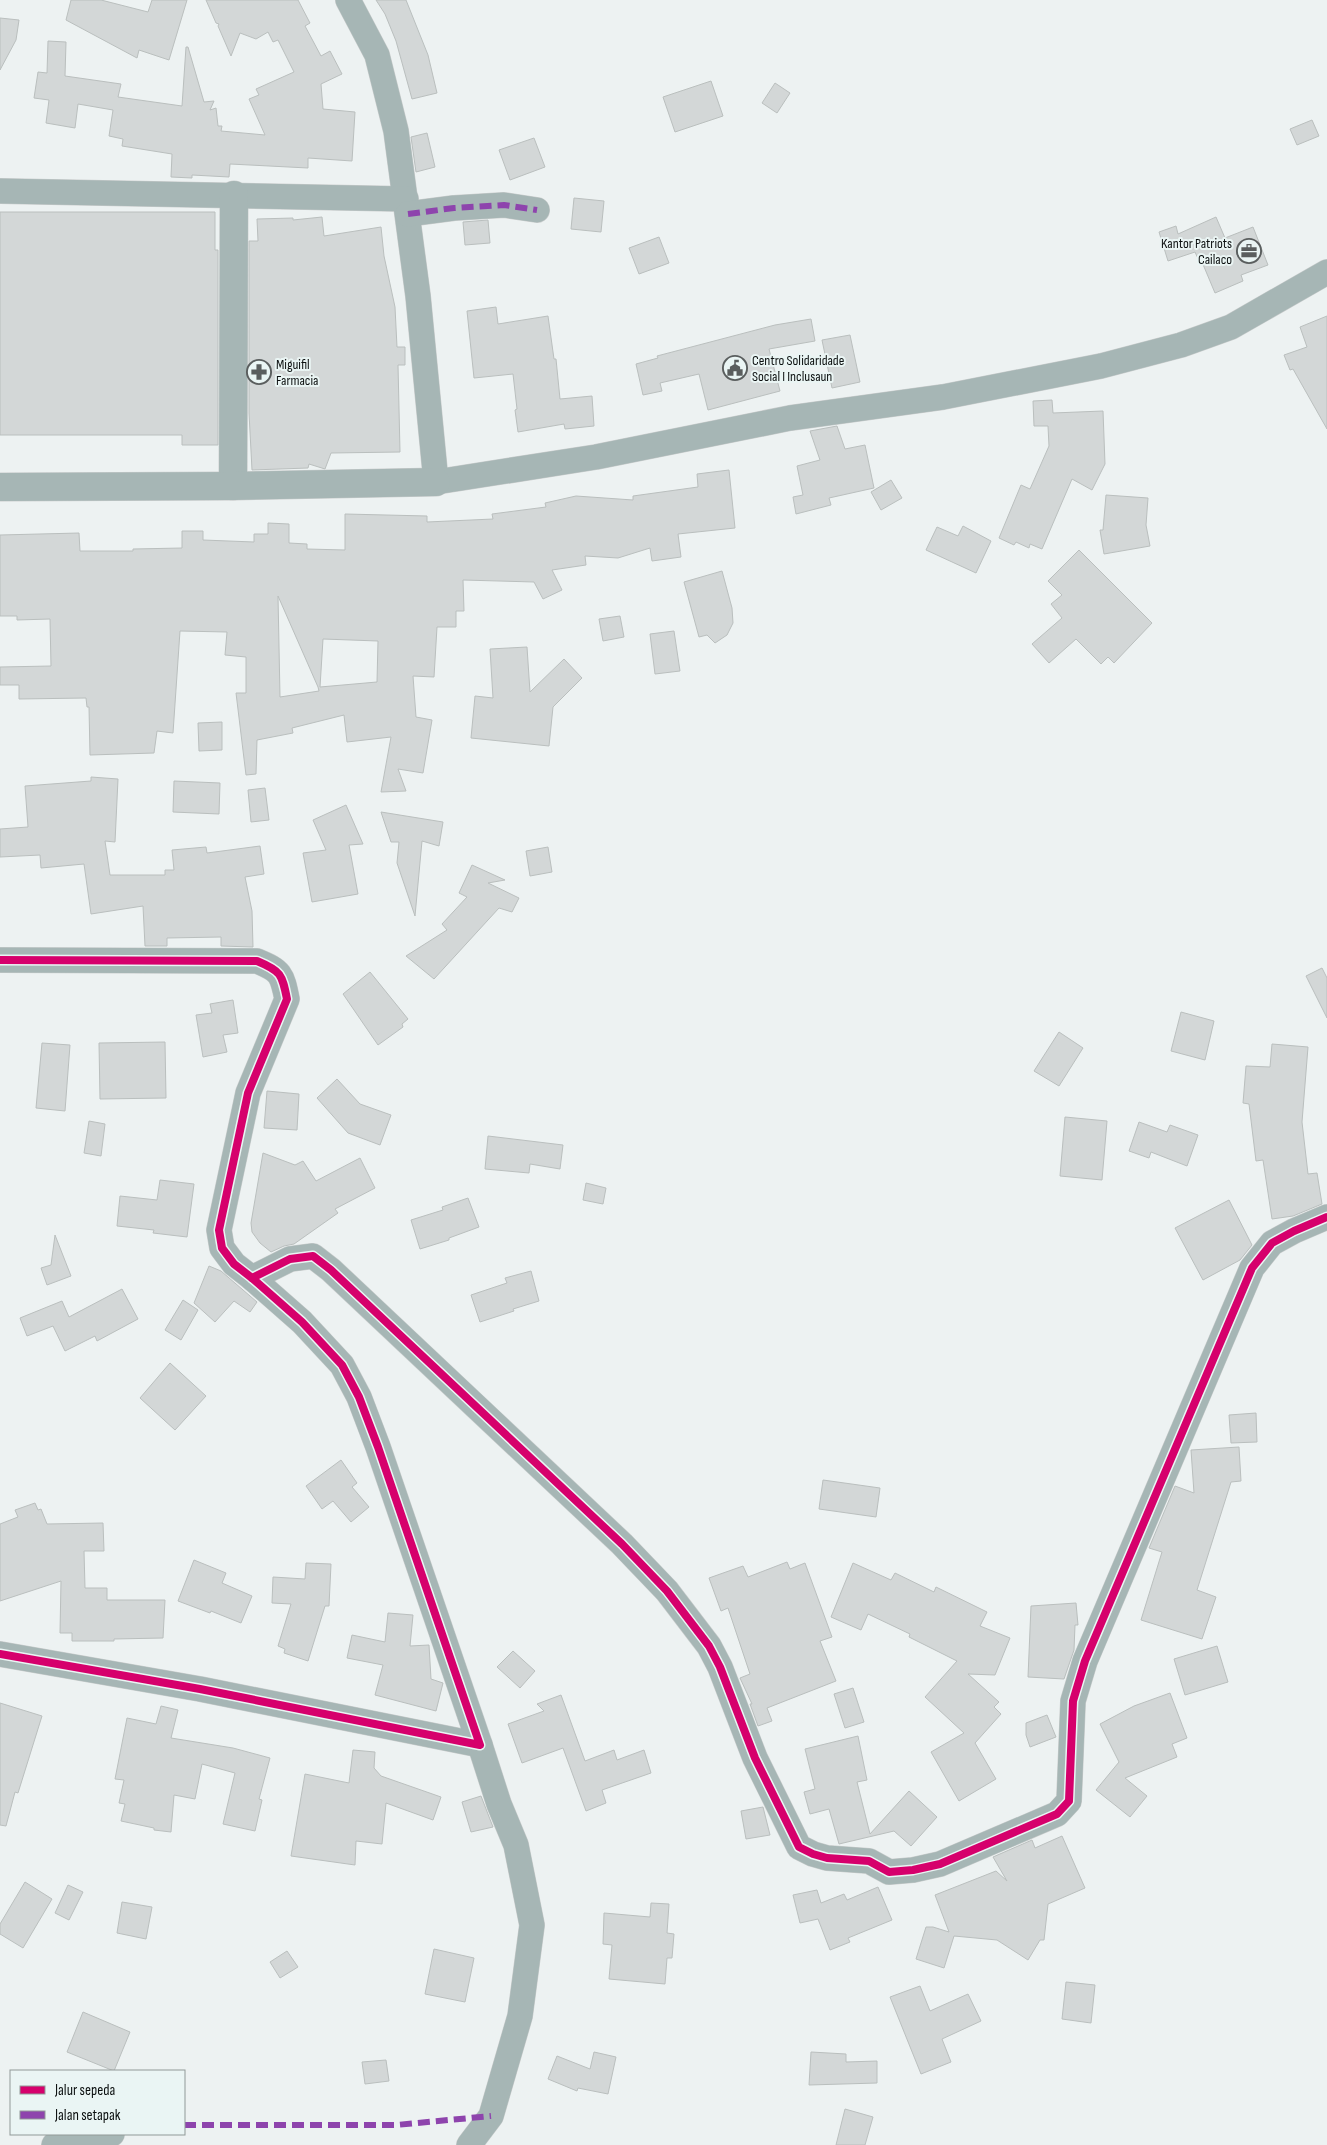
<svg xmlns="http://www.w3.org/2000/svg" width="1327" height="2145" font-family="'Sofia Sans Condensed',sans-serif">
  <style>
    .building { fill: #d3d7d7; stroke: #babfbe; fill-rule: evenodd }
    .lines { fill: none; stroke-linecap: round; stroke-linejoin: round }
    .minor-casing { stroke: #cacdcd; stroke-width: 26 }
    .tertiary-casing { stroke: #cacdcd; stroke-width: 29 }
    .minor { stroke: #a6b6b5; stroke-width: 25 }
    .tertiary { stroke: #a6b6b5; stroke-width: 28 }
    .quiet { stroke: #8e44ad; stroke-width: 6; stroke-dasharray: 12 6; stroke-linecap: butt }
    .cycleway-casing { stroke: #eaf5f4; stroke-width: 11 }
    .cycleway { stroke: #d6006c; stroke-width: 8 }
    .labels { text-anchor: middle; stroke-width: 4; stroke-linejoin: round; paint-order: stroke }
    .poi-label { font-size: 14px; fill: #0b0f0f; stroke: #eaf5f4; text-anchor: start }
  </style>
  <rect width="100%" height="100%" fill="#edf2f2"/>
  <!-- building -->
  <g class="building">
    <path d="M 71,0 L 101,0 L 148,12 L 152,0 L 187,0 L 169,60 L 139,50 L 137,58 L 66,20 Z"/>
    <path d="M 206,0 L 298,0 L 310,23 L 305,26 L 321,56 L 330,51 L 342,74 L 321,84 L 323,109 L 355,112 L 352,161 L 308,158 L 308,168 L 230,164 L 229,177 L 192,175 L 192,178 L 171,177 L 172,154 L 122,146 L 123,139 L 109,136 L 113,110 L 78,104 L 75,128 L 46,123 L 49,100 L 34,98 L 38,72 L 47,73 L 48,41 L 66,42 L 65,76 L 121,84 L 118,97 L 182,106 L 186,47 L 188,47 L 204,102 L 214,101 L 210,110 L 216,108 L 218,126 L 222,126 L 221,131 L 265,135 L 249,99 L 259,95 L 256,89 L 294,72 L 278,40 L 273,42 L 268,32 L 256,39 L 240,33 L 231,56 L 218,26 L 219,24 L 216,23 Z"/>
    <path d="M 376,0 L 406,0 L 428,55 L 437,93 L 412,99 L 396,41 L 385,14 Z"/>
    <path d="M 0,18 L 19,20 L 16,40 L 0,70 Z"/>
    <path d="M 711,81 L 723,116 L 675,132 L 663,97 Z"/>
    <path d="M 775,83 L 790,93 L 777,113 L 762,103 Z"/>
    <path d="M 1312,120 L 1319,136 L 1297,145 L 1290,129 Z"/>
    <path d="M 427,133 L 435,167 L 416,172 L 411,137 Z"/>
    <path d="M 534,138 L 545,167 L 510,180 L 499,150 Z"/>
    <path d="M 574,198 L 604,201 L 601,232 L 571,229 Z"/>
    <path d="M 0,212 L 215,212 L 215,250 L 218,250 L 218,445 L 182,445 L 182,435 L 0,435 Z"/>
    <path d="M 322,217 L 324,236 L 381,227 L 384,256 L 395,307 L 397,347 L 405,347 L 405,365 L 398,365 L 400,452 L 331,453 L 325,469 L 309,464 L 308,468 L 252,470 L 249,413 L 249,241 L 258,241 L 257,219 L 293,218 L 293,220 Z"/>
    <path d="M 1216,217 L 1225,238 L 1253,227 L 1268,265 L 1241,275 L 1243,281 L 1215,293 L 1202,262 L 1200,263 L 1195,252 L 1168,261 L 1159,232 L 1176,226 L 1178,234 Z"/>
    <path d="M 488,220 L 490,243 L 465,245 L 463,222 Z"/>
    <path d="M 659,237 L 669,263 L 639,274 L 629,248 Z"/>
    <path d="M 496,307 L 498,324 L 548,316 L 554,359 L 556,359 L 560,399 L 592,396 L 594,426 L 565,429 L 564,424 L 518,432 L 515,410 L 517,409 L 513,374 L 474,378 L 467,311 Z"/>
    <path d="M 1327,316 L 1327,429 L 1293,369 L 1290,370 L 1284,355 L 1307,347 L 1300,327 Z"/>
    <path d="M 811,319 L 815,341 L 769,349 L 780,391 L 708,410 L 699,374 L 660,383 L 662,391 L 643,395 L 636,364 L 658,358 L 657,356 L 775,325 Z"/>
    <path d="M 850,335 L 860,382 L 832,388 L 822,340 Z"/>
    <path d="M 1052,400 L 1053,413 L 1103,411 L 1105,464 L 1092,490 L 1072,479 L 1042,549 L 1030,544 L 1029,548 L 1016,542 L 1014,545 L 999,538 L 1021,485 L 1030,489 L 1049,446 L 1048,426 L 1034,426 L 1033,401 Z"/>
    <path d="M 837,426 L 845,449 L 865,445 L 874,488 L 829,498 L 831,505 L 796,514 L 793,497 L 803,495 L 797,466 L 820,460 L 810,431 Z"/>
    <path d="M 729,470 L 735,528 L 678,534 L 681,557 L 652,561 L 650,548 L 618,558 L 585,556 L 586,565 L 552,570 L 562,590 L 543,599 L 534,582 L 463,580 L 464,611 L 456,611 L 456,627 L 437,627 L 434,677 L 413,676 L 416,717 L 432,720 L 423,773 L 398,769 L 406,791 L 381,792 L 391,737 L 347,742 L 344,715 L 292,728 L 293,733 L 257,740 L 256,774 L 246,775 L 236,693 L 246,693 L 246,657 L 225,655 L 227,632 L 180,631 L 173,733 L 157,731 L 154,753 L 90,755 L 89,707 L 87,707 L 86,698 L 19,699 L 19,685 L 0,685 L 0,667 L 51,666 L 50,619 L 17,620 L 17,616 L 0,616 L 0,535 L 79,533 L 80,551 L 133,551 L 133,549 L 182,548 L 182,531 L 203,531 L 203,540 L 254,542 L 254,534 L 268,534 L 268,523 L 289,524 L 289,543 L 307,544 L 307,549 L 345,550 L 345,514 L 427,516 L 427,522 L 493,519 L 492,514 L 546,507 L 545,503 L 576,496 L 633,500 L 633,496 L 698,487 L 697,474 ZM 278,596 L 318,687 L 319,691 L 280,697 ZM 323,639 L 378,641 L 377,682 L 320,687 Z"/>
    <path d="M 891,480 L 902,498 L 881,510 L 871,492 Z"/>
    <path d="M 1106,495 L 1148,498 L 1146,525 L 1150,546 L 1104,554 L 1100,530 L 1103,530 Z"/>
    <path d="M 963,526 L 991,541 L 976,573 L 926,550 L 937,527 L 958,536 Z"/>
    <path d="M 1079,550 L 1152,623 L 1114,663 L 1108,657 L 1101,664 L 1076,639 L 1049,663 L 1032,644 L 1062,618 L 1051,604 L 1062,595 L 1048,581 Z"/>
    <path d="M 722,571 L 732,608 L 733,623 L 727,635 L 715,643 L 707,635 L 699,637 L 684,582 Z"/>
    <path d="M 620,616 L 624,637 L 603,641 L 599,619 Z"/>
    <path d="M 674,631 L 680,671 L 655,674 L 650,634 Z"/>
    <path d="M 527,647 L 530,692 L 564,659 L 582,678 L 553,707 L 549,746 L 471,738 L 475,696 L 493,698 L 490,649 Z"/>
    <path d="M 222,722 L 222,750 L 199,751 L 198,723 Z"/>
    <path d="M 91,777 L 118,779 L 115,842 L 105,841 L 110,875 L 165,875 L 165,870 L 174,870 L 172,850 L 206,847 L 207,853 L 260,846 L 264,874 L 245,877 L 252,911 L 253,947 L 221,946 L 221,937 L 167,938 L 167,946 L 145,946 L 143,906 L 91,914 L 84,864 L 41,868 L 40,855 L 0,857 L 0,829 L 28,827 L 25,786 L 91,781 Z"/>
    <path d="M 174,781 L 220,783 L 219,814 L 173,812 Z"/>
    <path d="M 265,788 L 269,820 L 251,822 L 248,790 Z"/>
    <path d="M 346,805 L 363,844 L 349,845 L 358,894 L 312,902 L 303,853 L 326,850 L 313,820 Z"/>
    <path d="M 381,812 L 443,822 L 439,846 L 422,841 L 415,916 L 397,863 L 399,842 L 391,842 Z"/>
    <path d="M 548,847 L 552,872 L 530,876 L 526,851 Z"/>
    <path d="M 472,865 L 505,880 L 488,883 L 519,898 L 512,912 L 499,908 L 434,979 L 406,956 L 447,930 L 442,924 L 467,897 L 459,893 Z"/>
    <path d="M 1322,968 L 1327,978 L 1327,1018 L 1306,976 Z"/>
    <path d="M 370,972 L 408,1019 L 402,1024 L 403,1027 L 378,1045 L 343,994 Z"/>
    <path d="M 233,1000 L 238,1033 L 223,1035 L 227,1052 L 203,1057 L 196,1015 L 212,1013 L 210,1004 Z"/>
    <path d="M 1181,1012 L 1214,1021 L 1205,1060 L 1171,1051 Z"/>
    <path d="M 1059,1032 L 1083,1048 L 1059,1086 L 1034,1071 Z"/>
    <path d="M 165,1042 L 166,1098 L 100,1099 L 99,1043 Z"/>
    <path d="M 42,1043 L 70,1045 L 65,1111 L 36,1108 Z"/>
    <path d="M 1272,1044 L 1308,1047 L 1302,1122 L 1308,1174 L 1317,1173 L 1322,1204 L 1293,1216 L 1272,1219 L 1263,1160 L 1256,1161 L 1249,1104 L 1243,1103 L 1246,1066 L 1270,1067 Z"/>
    <path d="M 337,1079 L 360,1104 L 391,1115 L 380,1145 L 348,1133 L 317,1098 Z"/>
    <path d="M 267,1091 L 299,1094 L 297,1130 L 264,1128 Z"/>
    <path d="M 1065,1117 L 1107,1121 L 1102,1180 L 1060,1176 Z"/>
    <path d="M 89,1121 L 105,1124 L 101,1156 L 84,1153 Z"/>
    <path d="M 1139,1122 L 1167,1132 L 1170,1125 L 1198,1135 L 1187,1166 L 1151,1152 L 1149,1158 L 1129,1151 Z"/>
    <path d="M 488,1136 L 563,1145 L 560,1169 L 530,1164 L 529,1173 L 485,1169 Z"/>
    <path d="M 263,1153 L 295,1165 L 303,1161 L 316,1181 L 360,1158 L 375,1188 L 335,1209 L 338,1213 L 294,1244 L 284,1246 L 271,1252 L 260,1243 L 252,1232 L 251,1223 Z"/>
    <path d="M 160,1180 L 194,1184 L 187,1237 L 153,1233 L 154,1230 L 117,1226 L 120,1196 L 157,1200 Z"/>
    <path d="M 586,1183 L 606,1188 L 603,1204 L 583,1200 Z"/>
    <path d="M 468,1198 L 479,1227 L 449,1238 L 449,1240 L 420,1249 L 411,1220 L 443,1210 L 442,1207 Z"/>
    <path d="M 1229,1200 L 1252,1245 L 1240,1260 L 1203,1280 L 1175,1228 Z"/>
    <path d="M 55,1235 L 71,1276 L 47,1285 L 41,1268 L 51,1265 Z"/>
    <path d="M 209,1266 L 221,1271 L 257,1302 L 250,1312 L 234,1301 L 215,1322 L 194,1303 Z"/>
    <path d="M 531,1271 L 539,1301 L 513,1309 L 514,1311 L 480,1322 L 471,1295 L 507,1283 L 505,1278 Z"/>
    <path d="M 122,1289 L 138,1319 L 97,1341 L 95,1336 L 65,1351 L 53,1326 L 27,1336 L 20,1318 L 62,1301 L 69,1317 Z"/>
    <path d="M 183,1300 L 198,1310 L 181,1340 L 165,1330 Z"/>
    <path d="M 170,1363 L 206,1396 L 175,1430 L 140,1398 Z"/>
    <path d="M 1256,1413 L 1257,1442 L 1231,1443 L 1229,1415 Z"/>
    <path d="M 1239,1447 L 1241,1481 L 1231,1482 L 1197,1590 L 1216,1597 L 1202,1639 L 1141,1620 L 1162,1552 L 1149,1548 L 1175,1486 L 1194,1493 L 1191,1450 Z"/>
    <path d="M 341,1460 L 357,1483 L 352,1487 L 369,1507 L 351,1522 L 333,1501 L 322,1509 L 306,1486 Z"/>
    <path d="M 823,1480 L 880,1488 L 876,1517 L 819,1509 Z"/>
    <path d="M 35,1503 L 38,1510 L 41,1509 L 47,1524 L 103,1523 L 104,1551 L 84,1551 L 85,1588 L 107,1588 L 107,1600 L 165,1600 L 163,1638 L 114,1639 L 114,1641 L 72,1641 L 72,1633 L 60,1633 L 61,1581 L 0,1601 L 0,1524 L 18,1517 L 15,1510 Z"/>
    <path d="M 194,1560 L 226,1573 L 222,1583 L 252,1596 L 241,1623 L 211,1611 L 210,1613 L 178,1601 Z"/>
    <path d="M 787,1562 L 790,1569 L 805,1563 L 832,1637 L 820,1641 L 836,1681 L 767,1708 L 772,1721 L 758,1726 L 750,1704 L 752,1704 L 740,1678 L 750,1674 L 728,1608 L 721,1611 L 709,1578 L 743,1566 L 748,1577 Z"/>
    <path d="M 306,1563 L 331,1564 L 329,1606 L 325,1606 L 308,1661 L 284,1653 L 285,1649 L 278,1646 L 291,1604 L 272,1603 L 273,1577 L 305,1579 Z"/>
    <path d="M 853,1563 L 891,1580 L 895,1573 L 934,1592 L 936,1587 L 987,1612 L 980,1626 L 1010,1638 L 995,1675 L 968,1674 L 999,1702 L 994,1707 L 1001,1714 L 975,1743 L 996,1779 L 959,1801 L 931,1752 L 964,1733 L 925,1697 L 957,1661 L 909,1637 L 910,1634 L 868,1614 L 861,1630 L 831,1617 Z"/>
    <path d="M 1076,1603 L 1078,1625 L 1075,1625 L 1074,1650 L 1064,1679 L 1028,1677 L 1031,1606 Z"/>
    <path d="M 388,1613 L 413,1615 L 410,1646 L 429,1645 L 431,1679 L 443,1683 L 436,1711 L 375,1695 L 383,1665 L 347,1658 L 352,1635 L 385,1642 Z"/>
    <path d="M 1217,1646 L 1228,1682 L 1185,1695 L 1174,1659 Z"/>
    <path d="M 513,1651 L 535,1671 L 520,1688 L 497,1667 Z"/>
    <path d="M 853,1688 L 864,1722 L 845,1728 L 834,1694 Z"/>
    <path d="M 1170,1693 L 1187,1738 L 1172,1744 L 1177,1757 L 1125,1778 L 1147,1796 L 1130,1817 L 1096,1790 L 1119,1762 L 1100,1724 L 1134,1706 Z"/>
    <path d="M 561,1695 L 585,1761 L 614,1750 L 617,1760 L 644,1750 L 651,1773 L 602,1790 L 606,1803 L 586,1811 L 563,1748 L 522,1763 L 508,1724 L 544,1711 L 537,1704 Z"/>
    <path d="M 0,1703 L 42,1716 L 18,1793 L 15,1792 L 6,1826 L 0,1825 Z"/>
    <path d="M 161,1706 L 178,1710 L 171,1738 L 233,1748 L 270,1758 L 259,1799 L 262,1800 L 255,1831 L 223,1824 L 235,1773 L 202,1764 L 195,1799 L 174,1795 L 171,1832 L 154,1830 L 154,1828 L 121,1821 L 125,1804 L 119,1803 L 124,1780 L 115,1779 L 127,1718 L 156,1724 Z"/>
    <path d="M 1047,1715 L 1056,1737 L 1030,1747 L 1026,1735 L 1026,1723 Z"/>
    <path d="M 858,1736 L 867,1780 L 857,1782 L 870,1834 L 909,1791 L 937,1817 L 911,1846 L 894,1831 L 839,1844 L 829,1809 L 810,1814 L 804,1792 L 815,1789 L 805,1749 Z"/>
    <path d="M 353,1750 L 375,1752 L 374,1768 L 381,1776 L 441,1797 L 433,1820 L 386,1803 L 382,1844 L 356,1841 L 355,1865 L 291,1856 L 305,1774 L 349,1783 Z"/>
    <path d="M 481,1796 L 493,1827 L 471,1832 L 462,1802 Z"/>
    <path d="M 763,1807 L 770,1835 L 746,1839 L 741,1811 Z"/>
    <path d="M 1062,1836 L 1085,1888 L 1048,1904 L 1044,1940 L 1040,1940 L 1028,1960 L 997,1940 L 954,1936 L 944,1968 L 916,1959 L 926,1927 L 933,1927 L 949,1932 L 935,1895 L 996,1871 L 1007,1881 L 993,1857 L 1032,1840 L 1035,1848 Z"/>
    <path d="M 25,1882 L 52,1899 L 23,1948 L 0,1934 L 0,1924 Z"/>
    <path d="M 68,1885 L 83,1892 L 69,1920 L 55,1913 Z"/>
    <path d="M 878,1887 L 892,1920 L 848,1938 L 850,1942 L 830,1950 L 818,1919 L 800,1923 L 793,1895 L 817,1890 L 821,1903 L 844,1894 L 847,1900 Z"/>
    <path d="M 122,1902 L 152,1907 L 146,1939 L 117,1933 Z"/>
    <path d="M 651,1903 L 669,1904 L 667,1933 L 674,1934 L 672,1958 L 667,1958 L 665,1984 L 609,1979 L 612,1945 L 603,1944 L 604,1913 L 650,1917 Z"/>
    <path d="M 434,1949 L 474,1958 L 465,2002 L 425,1994 Z"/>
    <path d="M 287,1951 L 298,1967 L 280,1978 L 270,1962 Z"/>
    <path d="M 1066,1982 L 1095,1985 L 1091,2023 L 1062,2019 Z"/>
    <path d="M 920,1986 L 930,2011 L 968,1994 L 981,2021 L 942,2039 L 951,2062 L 921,2074 L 890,1997 Z"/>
    <path d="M 83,2012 L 130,2032 L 114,2071 L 67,2052 Z"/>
    <path d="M 594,2052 L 616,2057 L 608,2094 L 578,2088 L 577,2091 L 548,2079 L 557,2056 L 590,2069 Z"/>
    <path d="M 811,2052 L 846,2054 L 846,2062 L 877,2061 L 877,2083 L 809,2085 Z"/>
    <path d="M 386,2060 L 389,2081 L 365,2084 L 362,2062 Z"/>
    <path d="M 845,2109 L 873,2117 L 865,2145 L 836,2145 Z"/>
  </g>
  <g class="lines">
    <defs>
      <g id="minor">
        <path d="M 348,0 L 377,55 L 396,131 L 418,296 L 436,482 L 596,457 L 790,418 L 943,397 L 1101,366 L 1181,345 L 1231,327 L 1327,272"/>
        <path d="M 0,191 L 406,199"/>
        <path d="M 408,214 L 454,208 L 504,205 L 537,210"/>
        <path d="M 0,960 L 257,961 C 281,971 282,974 287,999 L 248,1093 L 219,1230 L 222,1248 L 234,1264 L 252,1278 L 302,1322 L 342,1365 L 359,1397 L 378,1447 L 480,1745 L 200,1689 L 0,1654"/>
        <path d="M 252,1278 L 290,1259 L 313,1256 L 331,1270 L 622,1544 L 667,1591 L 709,1646 L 720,1667 L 755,1758 L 799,1847 L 813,1854 L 827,1858 L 869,1861 L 889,1872 L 913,1870 L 940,1864 L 1057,1814 L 1069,1801 L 1073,1701 L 1085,1661 L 1252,1268 L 1272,1243 L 1294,1231 L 1327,1217"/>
        <path d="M 54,2145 L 112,2134"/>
        <path d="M 469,2145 L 491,2116 L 520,2016 L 532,1925 L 516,1845 L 499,1804 L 480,1745"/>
      </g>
      <g id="tertiary">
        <path d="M 233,486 L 234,195"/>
        <path d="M 0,487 L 233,486 L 436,482"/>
      </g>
    </defs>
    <!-- minor casing -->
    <use href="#minor" class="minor-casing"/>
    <!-- tertiary casing -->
    <use href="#tertiary" class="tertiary-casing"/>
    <!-- minor -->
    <use href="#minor" class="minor"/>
    <!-- tertiary -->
    <use href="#tertiary" class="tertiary"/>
    <!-- quiet -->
    <g class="quiet">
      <path d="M 408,214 L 454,208 L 504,205 L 537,210"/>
      <path d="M 184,2125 L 396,2125 L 491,2116"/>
    </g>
    <defs>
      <g id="cycleway">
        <path d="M 0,960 L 257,961 C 281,971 282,974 287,999 L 248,1093 L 219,1230 L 222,1248 L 234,1264 L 252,1278 L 302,1322 L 342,1365 L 359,1397 L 378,1447 L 480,1745 L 200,1689 L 0,1654"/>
        <path d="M 252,1278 L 290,1259 L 313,1256 L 331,1270 L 622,1544 L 667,1591 L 709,1646 L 720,1667 L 755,1758 L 799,1847 L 813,1854 L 827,1858 L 869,1861 L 889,1872 L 913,1870 L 940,1864 L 1057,1814 L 1069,1801 L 1073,1701 L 1085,1661 L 1252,1268 L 1272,1243 L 1294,1231 L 1327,1217"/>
      </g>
    </defs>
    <!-- cycleway casing -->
    <use href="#cycleway" class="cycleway-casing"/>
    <!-- cycleway -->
    <use href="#cycleway" class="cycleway"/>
  </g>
  <!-- icons -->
  <defs>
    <symbol id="office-ring" viewBox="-11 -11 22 22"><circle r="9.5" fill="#eaf5f4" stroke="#5a5e5e" stroke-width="1.5"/><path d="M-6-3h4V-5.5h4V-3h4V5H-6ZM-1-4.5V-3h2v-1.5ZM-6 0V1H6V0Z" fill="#5a5e5e"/></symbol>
    <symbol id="civic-ring" viewBox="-11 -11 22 22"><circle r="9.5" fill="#eaf5f4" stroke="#5a5e5e" stroke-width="1.5"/><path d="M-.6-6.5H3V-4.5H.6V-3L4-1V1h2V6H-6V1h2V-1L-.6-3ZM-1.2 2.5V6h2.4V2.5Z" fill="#5a5e5e"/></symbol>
    <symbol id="pharmacy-ring" viewBox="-11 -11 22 22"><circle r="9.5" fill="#eaf5f4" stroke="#5a5e5e" stroke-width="1.5"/><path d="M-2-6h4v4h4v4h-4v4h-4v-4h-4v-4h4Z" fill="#5a5e5e"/></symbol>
  </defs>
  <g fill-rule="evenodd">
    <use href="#office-ring" x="1235" y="237" width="28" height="28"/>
    <use href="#civic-ring" x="721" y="354" width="28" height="28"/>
    <use href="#pharmacy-ring" x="245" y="358" width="28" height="28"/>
  </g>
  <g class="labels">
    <!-- poi labels -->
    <g class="poi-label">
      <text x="1232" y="248" text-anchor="end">Kantor Patriots<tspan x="1232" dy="16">Cailaco</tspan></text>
      <text x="752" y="365">Centro Solidaridade<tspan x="752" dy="16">Social I Inclusaun</tspan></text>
      <text x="276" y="369">Miguifil<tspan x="276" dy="16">Farmacia</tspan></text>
    </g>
  </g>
  <!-- legend -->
  <rect x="10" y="2070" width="175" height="65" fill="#eaf5f4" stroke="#919998"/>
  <rect x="20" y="2086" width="25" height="8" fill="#d6006c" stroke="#919998"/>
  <text x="55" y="2095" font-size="15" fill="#0b0f0f">Jalur sepeda</text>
  <rect x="20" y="2111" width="25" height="8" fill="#8e44ad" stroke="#919998"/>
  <text x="55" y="2120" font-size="15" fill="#0b0f0f">Jalan setapak</text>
</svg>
